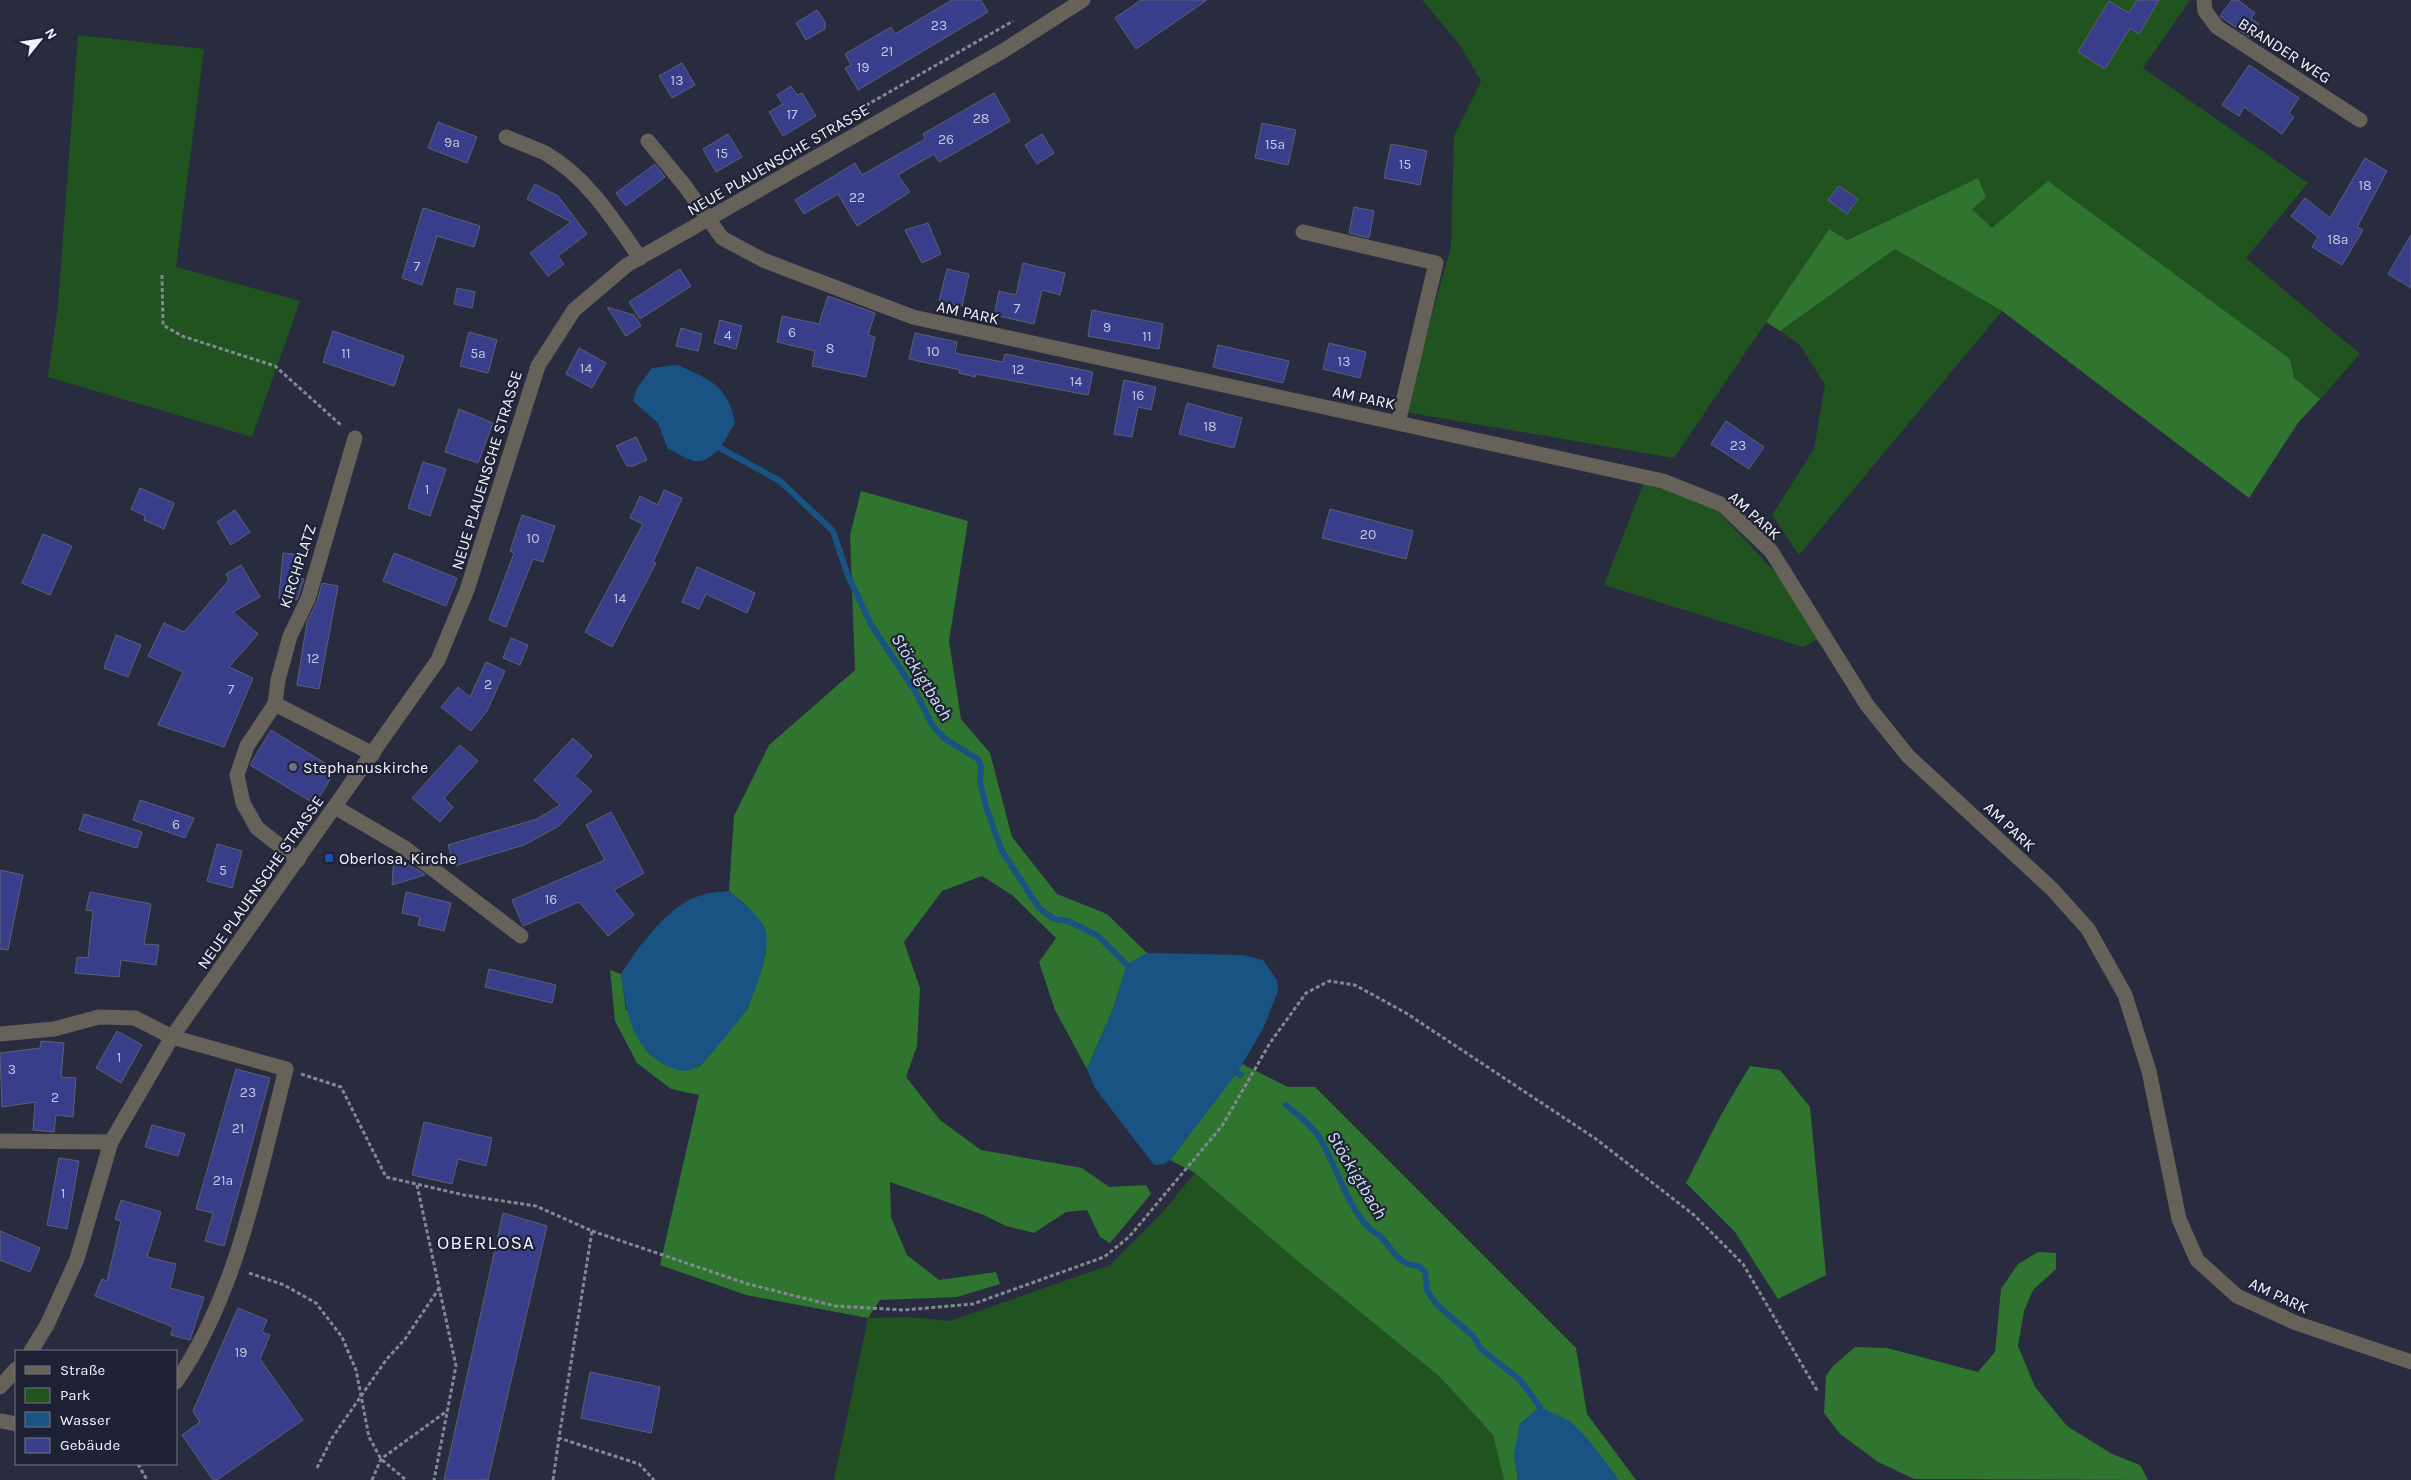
<svg xmlns="http://www.w3.org/2000/svg" width="2411" height="1480" font-family="Karla,sans-serif">
  <style>
    .green { fill: #205320 }
    .forest { fill: #2f742f }
    .water { fill: #195383 }
    .lines { fill: none; stroke-linecap: round; stroke-linejoin: round }
    .stream { stroke: #195383; stroke-width: 6 }
    .building { fill: #383e8a; stroke: #5c6075 }
    .path { stroke: #848795; stroke-width: 3; stroke-dasharray: 4 2.5; stroke-linecap: butt }
    .minor { stroke: #666159; stroke-width: 15 }
    .worship-dot { fill: #6b7280; stroke: #1f2234; stroke-width: 2 }
    .transit-dot { fill: #1a4fb4; stroke: #1f2234; stroke-width: 2 }
    .labels { text-anchor: middle; stroke-width: 4.5; stroke-linejoin: round; paint-order: stroke }
    .number-label { font-size: 14px; fill: #c3c6e0 }
    .street-label { font-size: 16px; fill: #f1f4fd; stroke: #1f2234 }
    .poi-label { font-size: 16px; fill: #f1f4fd; stroke: #1f2234; text-anchor: start }
    .water-label { font-size: 18px; font-style: italic; fill: #d0e2f4; stroke: #1f2234 }
    .quarter-label { font-size: 19px; letter-spacing: 1px; fill: #f1f4fd; stroke: #1f2234 }
  </style>
  <rect width="100%" height="100%" fill="#292c3e"/>
  <!-- green -->
  <g class="green">
    <path d="M 1422,0 L 2190,0 L 2143,68 L 2308,183 L 2246,258 L 2360,354 L 2320,399 L 2048,181 L 1993,229 L 1972,209 L 1978,178 L 1846,240 L 1829,229 L 1674,458 L 1405,412 L 1451,246 L 1454,136 L 1481,81 L 1459,44 Z"/>
    <path d="M 78,35 L 204,49 L 176,267 L 300,301 L 252,437 L 48,377 L 58,305 Z"/>
    <path d="M 1895,249 L 2002,311 L 1799,555 L 1772,515 L 1814,449 L 1825,385 L 1800,345 L 1780,331 Z"/>
    <path d="M 1644,482 L 1665,487 L 1716,509 L 1775,572 L 1818,639 L 1803,647 L 1604,585 Z"/>
    <path d="M 1195,1173 L 1295,1259 L 1440,1377 L 1493,1435 L 1504,1480 L 834,1480 L 868,1318 L 909,1317 L 950,1321 L 1110,1265 L 1161,1214 Z"/>
  </g>
  <!-- forest -->
  <g class="forest">
    <path d="M 1978,178 L 1986,197 L 1972,209 L 1992,228 L 2048,181 L 2290,359 L 2294,378 L 2320,399 L 2298,423 L 2249,498 L 2002,311 L 1895,249 L 1780,331 L 1766,322 L 1829,229 L 1847,240 Z"/>
    <path d="M 861,491 L 968,521 L 949,641 L 961,719 L 990,753 L 1012,837 L 1057,894 L 1107,914 L 1147,953 L 1127,965 L 1113,1009 L 1087,1069 L 1055,1010 L 1039,962 L 1056,938 L 1012,895 L 982,876 L 942,891 L 904,942 L 920,988 L 917,1046 L 906,1077 L 940,1120 L 981,1150 L 1082,1168 L 1109,1187 L 1146,1185 L 1151,1194 L 1110,1243 L 1100,1237 L 1087,1210 L 1066,1212 L 1034,1233 L 1006,1226 L 984,1215 L 890,1182 L 891,1217 L 907,1255 L 939,1280 L 996,1272 L 1000,1284 L 957,1297 L 880,1300 L 868,1318 L 746,1295 L 660,1265 L 699,1095 L 671,1089 L 637,1063 L 615,1021 L 610,970 L 621,974 L 626,1010 L 700,1066 L 748,1008 L 766,953 L 765,929 L 745,904 L 729,891 L 734,816 L 769,745 L 855,670 L 850,535 Z"/>
    <path d="M 1242,1064 L 1288,1087 L 1315,1087 L 1576,1348 L 1587,1414 L 1636,1480 L 1619,1480 L 1514,1454 L 1518,1480 L 1504,1480 L 1493,1435 L 1440,1377 L 1295,1259 L 1195,1173 L 1170,1160 Z"/>
    <path d="M 1750,1066 L 1780,1070 L 1810,1107 L 1826,1275 L 1778,1299 L 1735,1232 L 1686,1183 L 1722,1113 Z"/>
    <path d="M 2038,1252 L 2056,1253 L 2056,1269 L 2033,1290 L 2024,1311 L 2018,1346 L 2035,1387 L 2067,1426 L 2112,1454 L 2140,1465 L 2148,1480 L 1914,1479 L 1878,1462 L 1840,1434 L 1824,1413 L 1826,1376 L 1833,1366 L 1855,1347 L 1887,1348 L 1978,1372 L 1995,1352 L 2001,1289 L 2018,1264 Z"/>
  </g>
  <!-- water -->
  <g class="water">
    <path d="M 678,365 C 710,380 728,385 735,423 C 727,437 714,464 694,461 C 686,459 676,452 668,449 L 658,423 L 633,401 L 637,388 L 652,368 Z"/>
    <path d="M 729,891 C 739,899 761,917 765,929 C 772,947 756,989 748,1007 C 744,1015 708,1059 700,1065 C 692,1072 681,1072 672,1068 C 632,1053 626,1011 621,974 C 639,946 669,904 702,895 C 711,892 721,892 729,891 Z"/>
    <path d="M 1147,953 L 1243,955 L 1263,960 L 1277,980 L 1278,991 L 1263,1029 L 1237,1073 L 1170,1160 L 1164,1164 L 1154,1165 L 1095,1088 L 1087,1069 L 1113,1009 L 1127,965 Z"/>
    <path d="M 1540,1407 L 1570,1421 L 1592,1444 L 1619,1480 L 1518,1480 L 1514,1454 L 1520,1423 Z"/>
  </g>
  <g class="lines">
    <!-- stream -->
    <g class="stream">
      <path d="M 720,448 L 780,481 L 833,531 L 848,576 L 872,626 L 915,691 L 932,725 L 945,739 L 978,759 L 981,767 L 980,782 L 987,810 L 1002,851 L 1039,908 L 1054,919 L 1068,921 L 1098,936 L 1127,965"/>
      <path d="M 1237,1073 L 1241,1075"/>
      <path d="M 1286,1105 C 1297,1115 1311,1124 1319,1137 C 1337,1166 1345,1203 1369,1228 C 1372,1232 1378,1234 1381,1237 C 1393,1250 1399,1266 1419,1266 L 1425,1272 L 1427,1290 L 1436,1304 L 1473,1336 L 1481,1349 L 1520,1380 L 1540,1407"/>
    </g>
  </g>
  <!-- building -->
  <g class="building">
    <path d="M 952,0 L 981,0 L 988,12 L 858,90 L 845,68 L 851,65 L 845,54 L 891,27 L 895,34 Z"/>
    <path d="M 1141,0 L 1207,0 L 1136,49 L 1115,18 Z"/>
    <path d="M 2137,0 L 2159,0 L 2139,34 L 2130,28 L 2105,69 L 2078,52 L 2109,1 L 2129,13 Z"/>
    <path d="M 2232,0 L 2238,0 L 2255,13 L 2251,18 L 2259,24 L 2249,37 L 2220,16 Z"/>
    <path d="M 817,10 L 825,22 L 825,29 L 806,40 L 796,23 Z"/>
    <path d="M 682,63 L 695,85 L 672,98 L 659,76 Z"/>
    <path d="M 2249,65 L 2299,98 L 2289,113 L 2294,117 L 2282,134 L 2244,107 L 2239,116 L 2222,105 Z"/>
    <path d="M 791,86 L 797,95 L 802,93 L 816,116 L 783,136 L 769,112 L 783,104 L 777,95 Z"/>
    <path d="M 994,93 L 1010,121 L 939,162 L 934,154 L 898,175 L 910,192 L 857,226 L 838,194 L 804,214 L 795,200 L 855,163 L 862,175 L 925,139 L 923,134 Z"/>
    <path d="M 438,122 L 477,137 L 467,163 L 428,148 Z"/>
    <path d="M 1262,123 L 1296,130 L 1288,165 L 1255,158 Z"/>
    <path d="M 728,134 L 742,157 L 716,172 L 703,149 Z"/>
    <path d="M 1042,134 L 1054,153 L 1037,164 L 1025,145 Z"/>
    <path d="M 1391,144 L 1427,151 L 1420,185 L 1384,178 Z"/>
    <path d="M 2365,158 L 2387,171 L 2357,227 L 2363,230 L 2342,265 L 2312,247 L 2318,237 L 2291,216 L 2305,198 L 2330,218 Z"/>
    <path d="M 655,164 L 665,177 L 626,206 L 616,193 Z"/>
    <path d="M 535,184 L 558,196 L 587,234 L 558,256 L 564,264 L 548,276 L 530,253 L 571,222 L 527,199 Z"/>
    <path d="M 1839,186 L 1858,199 L 1847,214 L 1828,200 Z"/>
    <path d="M 1354,207 L 1374,211 L 1369,238 L 1349,233 Z"/>
    <path d="M 423,208 L 480,226 L 474,247 L 437,236 L 422,285 L 402,278 Z"/>
    <path d="M 928,223 L 941,254 L 922,263 L 905,230 Z"/>
    <path d="M 2411,235 L 2411,288 L 2388,274 Z"/>
    <path d="M 1023,263 L 1065,273 L 1060,295 L 1042,290 L 1034,324 L 994,315 L 999,291 L 1016,295 Z"/>
    <path d="M 680,269 L 691,286 L 640,319 L 629,302 Z"/>
    <path d="M 947,269 L 969,274 L 962,306 L 939,301 Z"/>
    <path d="M 457,288 L 475,292 L 472,308 L 454,304 Z"/>
    <path d="M 828,296 L 875,313 L 868,335 L 875,337 L 866,377 L 812,366 L 815,351 L 777,342 L 782,316 L 819,324 Z"/>
    <path d="M 607,307 L 634,315 L 641,326 L 626,336 Z"/>
    <path d="M 1092,310 L 1163,324 L 1159,349 L 1088,336 Z"/>
    <path d="M 720,320 L 742,326 L 736,349 L 714,343 Z"/>
    <path d="M 681,328 L 702,334 L 698,351 L 676,346 Z"/>
    <path d="M 333,331 L 404,356 L 394,386 L 323,362 Z"/>
    <path d="M 469,332 L 497,340 L 488,373 L 460,366 Z"/>
    <path d="M 915,333 L 957,342 L 955,353 L 1003,362 L 1005,354 L 1093,372 L 1088,395 L 976,374 L 975,377 L 959,373 L 960,370 L 909,359 Z"/>
    <path d="M 1329,343 L 1366,352 L 1360,378 L 1323,369 Z"/>
    <path d="M 1218,345 L 1289,361 L 1283,383 L 1213,367 Z"/>
    <path d="M 579,348 L 606,363 L 592,388 L 566,374 Z"/>
    <path d="M 1124,380 L 1156,387 L 1151,410 L 1138,407 L 1132,437 L 1114,434 Z"/>
    <path d="M 1187,403 L 1242,418 L 1234,448 L 1179,434 Z"/>
    <path d="M 459,409 L 493,423 L 478,463 L 445,452 Z"/>
    <path d="M 1726,421 L 1764,447 L 1749,469 L 1711,444 Z"/>
    <path d="M 636,437 L 647,460 L 633,466 L 627,466 L 616,446 Z"/>
    <path d="M 423,462 L 446,469 L 430,516 L 408,508 Z"/>
    <path d="M 140,488 L 174,503 L 164,529 L 144,520 L 145,516 L 131,509 Z"/>
    <path d="M 664,490 L 682,498 L 653,562 L 656,563 L 612,647 L 585,632 L 643,524 L 630,518 L 640,496 L 658,505 Z"/>
    <path d="M 1330,509 L 1413,531 L 1406,559 L 1322,538 Z"/>
    <path d="M 235,510 L 250,532 L 231,545 L 217,522 Z"/>
    <path d="M 522,515 L 555,526 L 543,562 L 533,559 L 506,627 L 489,620 L 514,553 L 510,551 Z"/>
    <path d="M 43,534 L 72,546 L 50,595 L 22,583 Z"/>
    <path d="M 283,553 L 302,555 L 300,578 L 304,579 L 297,600 L 279,598 Z"/>
    <path d="M 394,553 L 457,578 L 446,606 L 383,581 Z"/>
    <path d="M 241,565 L 260,597 L 233,612 L 258,634 L 229,667 L 253,678 L 224,747 L 158,725 L 183,672 L 148,656 L 164,623 L 184,632 L 229,580 L 226,574 Z"/>
    <path d="M 697,567 L 755,593 L 747,613 L 706,594 L 699,609 L 682,602 Z"/>
    <path d="M 322,583 L 338,586 L 319,689 L 297,685 L 307,622 L 317,602 Z"/>
    <path d="M 116,635 L 141,645 L 128,677 L 104,668 Z"/>
    <path d="M 511,638 L 528,645 L 520,665 L 503,658 Z"/>
    <path d="M 486,662 L 505,671 L 487,711 L 471,731 L 441,707 L 458,687 L 470,697 Z"/>
    <path d="M 271,730 L 336,770 L 315,804 L 250,765 Z"/>
    <path d="M 573,738 L 592,756 L 575,776 L 592,791 L 559,826 L 524,845 L 454,866 L 448,845 L 537,819 L 560,805 L 534,780 Z"/>
    <path d="M 460,745 L 478,761 L 444,798 L 453,807 L 440,822 L 412,798 Z"/>
    <path d="M 140,800 L 194,818 L 185,838 L 133,820 Z"/>
    <path d="M 611,812 L 644,873 L 614,890 L 634,915 L 608,936 L 579,902 L 523,926 L 512,900 L 605,860 L 586,825 Z"/>
    <path d="M 84,814 L 142,832 L 137,848 L 79,830 Z"/>
    <path d="M 217,844 L 242,851 L 232,888 L 207,881 Z"/>
    <path d="M 394,857 L 420,871 L 425,875 L 392,885 Z"/>
    <path d="M 0,870 L 23,875 L 8,950 L 0,949 Z"/>
    <path d="M 90,892 L 151,904 L 144,944 L 159,945 L 156,965 L 121,960 L 119,977 L 75,973 L 77,957 L 88,958 L 93,911 L 86,910 Z"/>
    <path d="M 406,892 L 451,903 L 444,931 L 418,925 L 420,917 L 402,913 Z"/>
    <path d="M 489,969 L 556,985 L 552,1003 L 485,987 Z"/>
    <path d="M 117,1031 L 142,1045 L 121,1083 L 96,1068 Z"/>
    <path d="M 41,1041 L 64,1043 L 61,1077 L 76,1078 L 73,1117 L 56,1115 L 54,1132 L 33,1130 L 35,1102 L 2,1107 L 0,1053 L 40,1048 Z"/>
    <path d="M 236,1069 L 270,1078 L 224,1246 L 205,1241 L 213,1213 L 196,1209 Z"/>
    <path d="M 424,1122 L 492,1138 L 486,1166 L 458,1159 L 452,1184 L 412,1175 Z"/>
    <path d="M 152,1125 L 185,1134 L 178,1156 L 145,1147 Z"/>
    <path d="M 59,1158 L 79,1161 L 67,1229 L 47,1225 Z"/>
    <path d="M 121,1200 L 161,1212 L 147,1257 L 176,1264 L 170,1288 L 204,1297 L 190,1340 L 171,1335 L 173,1327 L 95,1296 L 102,1279 L 107,1281 L 121,1221 L 115,1219 Z"/>
    <path d="M 503,1213 L 547,1226 L 488,1480 L 444,1480 Z"/>
    <path d="M 0,1231 L 40,1248 L 30,1272 L 0,1260 Z"/>
    <path d="M 238,1308 L 267,1320 L 262,1332 L 270,1335 L 260,1359 L 303,1420 L 217,1480 L 213,1480 L 182,1435 L 200,1422 L 193,1411 Z"/>
    <path d="M 590,1372 L 660,1387 L 651,1433 L 581,1418 Z"/>
  </g>
  <g class="lines">
    <!-- path -->
    <g class="path">
      <path d="M 804,141 L 1013,21"/>
      <path d="M 162,275 L 163,325 L 182,336 L 275,366 L 342,426"/>
      <path d="M 301,1074 L 341,1087 L 386,1177 L 464,1195 L 536,1206 L 592,1231 L 559,1438 L 639,1464 L 654,1480"/>
      <path d="M 417,1185 L 456,1366 L 434,1480"/>
      <path d="M 592,1231 L 748,1284 L 835,1306 L 904,1310 L 973,1304 L 1104,1257 L 1129,1237 L 1222,1126 L 1270,1043 L 1306,993 L 1329,981 L 1355,985 L 1406,1013 L 1596,1139 L 1694,1215 L 1743,1264 L 1818,1392"/>
      <path d="M 249,1273 L 284,1285 L 316,1303 L 342,1337 L 356,1370 L 369,1437 L 381,1459 L 406,1480"/>
      <path d="M 138,1464 L 147,1480"/>
      <path d="M 317,1468 L 332,1438 L 386,1360 L 405,1339 L 440,1287"/>
      <path d="M 372,1480 L 381,1459 L 447,1411"/>
      <path d="M 553,1480 L 559,1438"/>
    </g>
    <!-- minor -->
    <g class="minor">
      <path d="M 2204,0 L 2205,11 L 2217,27 L 2360,120"/>
      <path d="M 506,137 C 518,142 532,147 545,153 C 587,177 613,219 640,258"/>
      <path d="M 648,141 L 685,186 L 722,238 L 763,260 L 913,317 L 1663,481 L 1723,505 L 1771,551 L 1867,705 L 1908,756 L 2052,889 L 2088,929 L 2125,995 L 2149,1071 L 2179,1219 L 2197,1260 L 2237,1296 L 2296,1323 L 2411,1362"/>
      <path d="M 1303,232 L 1436,263 L 1398,423"/>
      <path d="M 355,438 L 308,599 L 290,636 L 278,680 L 275,704 L 373,754"/>
      <path d="M 275,704 L 247,746 L 237,775 L 243,803 L 257,828 L 298,860"/>
      <path d="M 335,807 L 405,848 L 521,936"/>
      <path d="M 0,1034 L 54,1029 L 99,1017 L 135,1018 L 172,1037 L 286,1069 C 259,1173 238,1292 176,1382"/>
      <path d="M 0,1141 L 111,1142"/>
      <path d="M 31,1351 L 47,1325 L 77,1259 L 111,1142 L 172,1037 L 438,660 L 467,590 L 538,366 L 574,310 L 627,265 L 1003,51 L 1083,0"/>
      <path d="M 0,1387 L 16,1369"/>
      <path d="M 2,1421 L 16,1424"/>
    </g>
  </g>
  <!-- markers -->
  <circle class="worship-dot" cx="293" cy="767" r="5"/>
  <rect class="transit-dot" x="324" y="853" width="10" height="10" rx="2.5"/>
  <g class="labels">
    <!-- number labels -->
    <g class="number-label">
      <text x="939" y="30">23</text>
      <text x="887" y="56">21</text>
      <text x="863" y="72">19</text>
      <text x="677" y="85">13</text>
      <text x="792" y="119">17</text>
      <text x="981" y="123">28</text>
      <text x="946" y="144">26</text>
      <text x="452" y="147">9a</text>
      <text x="1275" y="149">15a</text>
      <text x="722" y="158">15</text>
      <text x="1405" y="169">15</text>
      <text x="2365" y="190">18</text>
      <text x="857" y="202">22</text>
      <text x="2338" y="244">18a</text>
      <text x="417" y="271">7</text>
      <text x="1017" y="313">7</text>
      <text x="1107" y="332">9</text>
      <text x="792" y="337">6</text>
      <text x="728" y="340">4</text>
      <text x="1147" y="341">11</text>
      <text x="830" y="353">8</text>
      <text x="933" y="356">10</text>
      <text x="346" y="358">11</text>
      <text x="478" y="358">5a</text>
      <text x="1344" y="366">13</text>
      <text x="586" y="373">14</text>
      <text x="1018" y="374">12</text>
      <text x="1076" y="386">14</text>
      <text x="1138" y="400">16</text>
      <text x="1210" y="431">18</text>
      <text x="1738" y="450">23</text>
      <text x="427" y="494">1</text>
      <text x="1368" y="539">20</text>
      <text x="533" y="543">10</text>
      <text x="620" y="603">14</text>
      <text x="313" y="663">12</text>
      <text x="488" y="689">2</text>
      <text x="231" y="694">7</text>
      <text x="176" y="829">6</text>
      <text x="223" y="875">5</text>
      <text x="551" y="904">16</text>
      <text x="119" y="1062">1</text>
      <text x="12" y="1074">3</text>
      <text x="248" y="1097">23</text>
      <text x="55" y="1102">2</text>
      <text x="238" y="1133">21</text>
      <text x="223" y="1185">21a</text>
      <text x="63" y="1198">1</text>
      <text x="241" y="1357">19</text>
    </g>
    <!-- street labels -->
    <g class="street-label">
      <text transform="translate(2285 50) rotate(33)" y="6">BRANDER WEG</text>
      <text transform="translate(778 159) rotate(-30)" y="6">NEUE PLAUENSCHE STRASSE</text>
      <text transform="translate(968 312) rotate(12)" y="6">AM PARK</text>
      <text transform="translate(1364 397) rotate(12)" y="6">AM PARK</text>
      <text transform="translate(486 470) rotate(-73)" y="6">NEUE PLAUENSCHE STRASSE</text>
      <text transform="translate(1755 515) rotate(42)" y="6">AM PARK</text>
      <text transform="translate(297 566) rotate(-72)" y="6">KIRCHPLATZ</text>
      <text transform="translate(2010 826) rotate(43)" y="6">AM PARK</text>
      <text transform="translate(260 882) rotate(-55)" y="6">NEUE PLAUENSCHE STRASSE</text>
      <text transform="translate(2279 1295) rotate(25)" y="6">AM PARK</text>
    </g>
    <!-- poi labels -->
    <g class="poi-label">
      <text x="303" y="773">Stephanuskirche</text>
      <text x="339" y="864">Oberlosa, Kirche</text>
    </g>
    <!-- water labels -->
    <g class="water-label">
      <text transform="translate(922 677) rotate(58)" y="6">Stöckigtbach</text>
      <text transform="translate(1357 1175) rotate(59)" y="6">Stöckigtbach</text>
    </g>
    <!-- quarter labels -->
    <g class="quarter-label">
      <text x="486" y="1249">OBERLOSA</text>
    </g>
  </g>
  <!-- legend -->
  <rect x="15" y="1350" width="162" height="115" fill="#1f2234" stroke="#737684"/>
  <rect x="25" y="1366" width="25" height="8" fill="#666159" stroke="#737684"/>
  <text x="60" y="1375" font-size="15" fill="#f1f4fd">Straße</text>
  <rect x="25" y="1388" width="25" height="15" fill="#205320" stroke="#737684"/>
  <text x="60" y="1400" font-size="15" fill="#f1f4fd">Park</text>
  <rect x="25" y="1412" width="25" height="15" fill="#195383" stroke="#737684"/>
  <text x="60" y="1425" font-size="15" fill="#f1f4fd">Wasser</text>
  <rect x="25" y="1438" width="25" height="15" fill="#383e8a" stroke="#737684"/>
  <text x="60" y="1450" font-size="15" fill="#f1f4fd">Gebäude</text>
  <!-- north arrow -->
  <g transform="translate(40 40) rotate(60)" stroke="#1f2234" stroke-width="4" paint-order="stroke">
  <path d="M0-4L9 19L0 12L-9 19Z" fill="#f1f4fd"/>
  <text y="-8" font-size="14" font-weight="bold" text-anchor="middle" fill="#f1f4fd">N</text>
  </g>
</svg>
